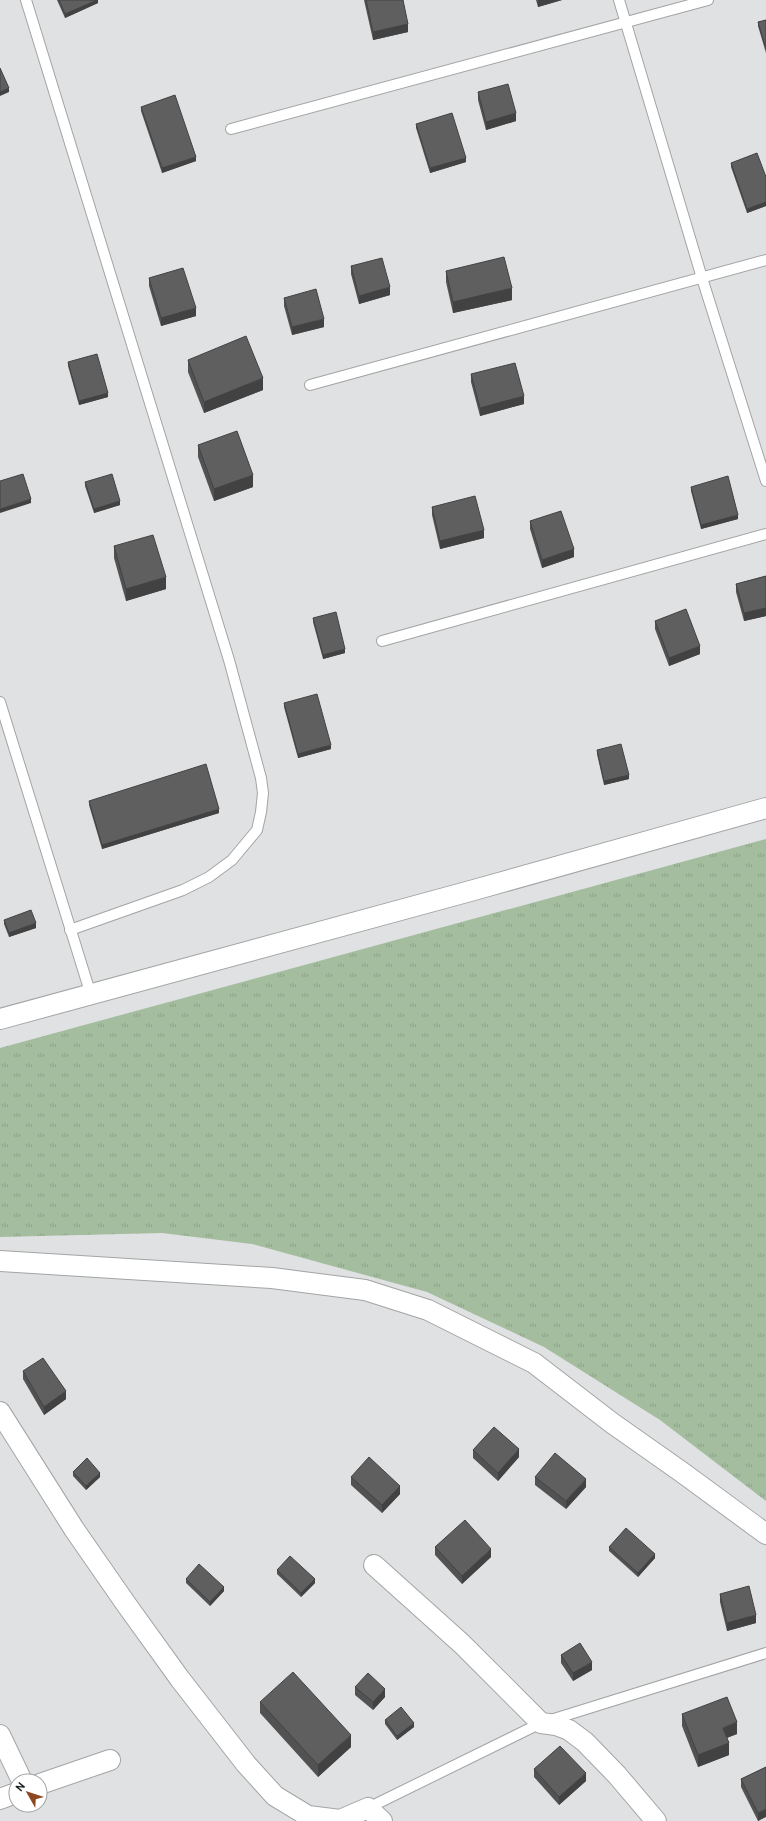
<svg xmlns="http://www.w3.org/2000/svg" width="766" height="1821" font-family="Overpass,sans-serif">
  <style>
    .grass { fill: url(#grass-tufts) }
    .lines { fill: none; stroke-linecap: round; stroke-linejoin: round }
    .service-casing { stroke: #a3a4a4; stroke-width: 12 }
    .minor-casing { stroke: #a3a4a4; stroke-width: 22 }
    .service { stroke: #fff; stroke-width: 10 }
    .minor { stroke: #fff; stroke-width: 20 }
    .wall { fill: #535252 }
    .shaded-wall { fill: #434242 }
    .building { fill: #605f5f; stroke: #434242 }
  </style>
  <defs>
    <pattern id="grass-tufts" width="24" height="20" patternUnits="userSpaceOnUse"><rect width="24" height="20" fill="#a3bd9e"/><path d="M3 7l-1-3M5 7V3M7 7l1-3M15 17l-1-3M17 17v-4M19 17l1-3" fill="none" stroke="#8ca287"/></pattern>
  </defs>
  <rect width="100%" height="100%" fill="#e0e1e2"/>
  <!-- grass -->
  <path class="grass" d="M 766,839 L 766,1501 L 660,1420 L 544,1347 L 427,1292 L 252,1244 L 162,1233 L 0,1237 L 0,1048 Z"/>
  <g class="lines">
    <defs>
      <g id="service">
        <path d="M 26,0 L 229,660 L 261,778 L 263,793 L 261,812 L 257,830 L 232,860 L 209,877 L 183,890 L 70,930"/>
        <path d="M 619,0 L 702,278 L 766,481"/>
        <path d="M 231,129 L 708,0"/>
        <path d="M 310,385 L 766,260"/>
        <path d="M 382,641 L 766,534"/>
        <path d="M 0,702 L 91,995"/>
        <path d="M 368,1808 L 541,1723 L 766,1653"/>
      </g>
      <g id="minor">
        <path d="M 0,1019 L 474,890 L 766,808"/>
        <path d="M 0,1261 L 272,1278 L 365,1290 L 428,1310 L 534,1363 L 612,1423 L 683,1473 L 766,1534"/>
        <path d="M 0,1412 L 74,1529 L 126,1604 L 180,1679 L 246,1764 L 275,1796 L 308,1816 L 340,1820 L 368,1808 L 382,1821"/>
        <path d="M 374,1565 L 462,1644 L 541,1723 L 556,1725 L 569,1730 L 585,1742 L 617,1775 L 656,1821"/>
        <path d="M 0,1735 L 22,1781"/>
        <path d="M 40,1784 L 110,1760"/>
        <path d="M 0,1799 L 16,1793"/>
      </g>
    </defs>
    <!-- service casing -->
    <use href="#service" class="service-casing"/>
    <!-- minor casing -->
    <use href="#minor" class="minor-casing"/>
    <!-- service -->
    <use href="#service" class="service"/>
    <!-- minor -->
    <use href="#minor" class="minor"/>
  </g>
  <!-- wall -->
  <g class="wall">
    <path d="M 57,0 L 98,0 L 98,3 L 65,18 Z"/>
    <path d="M 364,0 L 403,0 L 408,32 L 373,40 Z"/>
    <path d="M 536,0 L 562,0 L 538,7 Z"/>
    <path d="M 766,20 L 766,53 L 758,26 L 758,22 Z"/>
    <path d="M 478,92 L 516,121 L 486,130 L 478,100 Z"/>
    <path d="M 141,107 L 196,161 L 162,173 L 141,111 Z"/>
    <path d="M 416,124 L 466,162 L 430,173 L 416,128 Z"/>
    <path d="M 731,163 L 766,177 L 766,206 L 747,213 L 731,167 Z"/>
    <path d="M 351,266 L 390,295 L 359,304 L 351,274 Z"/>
    <path d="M 446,271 L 512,300 L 453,313 L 446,282 Z"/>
    <path d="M 149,278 L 196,316 L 161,326 L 149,286 Z"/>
    <path d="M 284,298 L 324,327 L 292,335 L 284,306 Z"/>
    <path d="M 188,360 L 263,390 L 204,413 L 188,372 Z"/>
    <path d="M 68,362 L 108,397 L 79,405 L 68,366 Z"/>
    <path d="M 471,374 L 524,404 L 480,416 L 471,382 Z"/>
    <path d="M 198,445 L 253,487 L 214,501 L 198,457 Z"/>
    <path d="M 85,482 L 120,505 L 94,513 L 85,486 Z"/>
    <path d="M 691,487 L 738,519 L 701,529 L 691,491 Z"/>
    <path d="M 432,507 L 484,538 L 440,549 L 432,515 Z"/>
    <path d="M 530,521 L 574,557 L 542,568 L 530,529 Z"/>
    <path d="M 114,546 L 166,589 L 126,601 L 114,558 Z"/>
    <path d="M 766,576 L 766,616 L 744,621 L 736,592 L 736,584 Z"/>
    <path d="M 313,618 L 345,653 L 323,659 L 313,622 Z"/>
    <path d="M 655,621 L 700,654 L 669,666 L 655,629 Z"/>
    <path d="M 284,703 L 331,749 L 298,758 L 284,707 Z"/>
    <path d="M 597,750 L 629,779 L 604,785 L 597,754 Z"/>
    <path d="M 89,801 L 219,813 L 102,849 L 89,805 Z"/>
    <path d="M 4,920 L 36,928 L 9,937 L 4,924 Z"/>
    <path d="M 23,1371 L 66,1399 L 44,1415 L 23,1379 Z"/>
    <path d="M 473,1450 L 519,1457 L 498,1481 L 473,1458 Z"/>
    <path d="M 73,1472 L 100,1477 L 86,1490 L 73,1476 Z"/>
    <path d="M 351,1477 L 400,1494 L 382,1513 L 351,1485 Z"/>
    <path d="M 535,1477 L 586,1487 L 566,1509 L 535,1485 Z"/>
    <path d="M 435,1547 L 491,1557 L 462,1584 L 435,1555 Z"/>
    <path d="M 609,1547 L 655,1558 L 638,1577 L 609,1551 Z"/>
    <path d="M 277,1570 L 315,1583 L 301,1597 L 277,1574 Z"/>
    <path d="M 186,1579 L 224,1591 L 210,1606 L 186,1583 Z"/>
    <path d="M 720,1594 L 756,1623 L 727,1631 L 720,1602 Z"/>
    <path d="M 561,1655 L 592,1670 L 573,1681 L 561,1663 Z"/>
    <path d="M 355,1687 L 385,1697 L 373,1710 L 355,1695 Z"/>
    <path d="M 260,1702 L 351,1747 L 318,1777 L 260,1713 Z"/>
    <path d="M 682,1714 L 737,1734 L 727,1738 L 729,1755 L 698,1767 L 682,1726 Z"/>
    <path d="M 385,1720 L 414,1727 L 397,1740 L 385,1724 Z"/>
    <path d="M 766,1767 L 759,1821 L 758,1821 L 741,1787 L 741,1779 Z"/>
    <path d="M 534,1769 L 586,1781 L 559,1805 L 534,1777 Z"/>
  </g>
  <!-- shaded-wall -->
  <g class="shaded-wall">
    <path d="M 97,0 L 98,0 L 98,3 L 65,18 L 65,14 Z"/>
    <path d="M 538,0 L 562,0 L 538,7 Z"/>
    <path d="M 408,24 L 408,32 L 373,40 L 373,32 Z"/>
    <path d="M 9,88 L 9,92 L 0,96 L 0,92 Z"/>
    <path d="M 516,113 L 516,121 L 486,130 L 486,122 Z"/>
    <path d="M 196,157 L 196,161 L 162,173 L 162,168 Z"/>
    <path d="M 466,158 L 466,162 L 430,173 L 430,168 Z"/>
    <path d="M 766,202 L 766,206 L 747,213 L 747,209 Z"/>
    <path d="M 390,287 L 390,295 L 359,304 L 359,296 Z"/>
    <path d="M 512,288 L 512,300 L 453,313 L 453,302 Z"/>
    <path d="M 196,308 L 196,316 L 161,326 L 161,318 Z"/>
    <path d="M 324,319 L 324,327 L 292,335 L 292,327 Z"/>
    <path d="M 263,378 L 263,390 L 204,413 L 204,402 Z"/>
    <path d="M 108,393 L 108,397 L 79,405 L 79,401 Z"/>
    <path d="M 524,396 L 524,404 L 480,416 L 480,408 Z"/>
    <path d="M 253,475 L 253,487 L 214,501 L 214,489 Z"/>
    <path d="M 31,499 L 31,503 L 0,513 L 0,509 Z"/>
    <path d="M 120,501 L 120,505 L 94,513 L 94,509 Z"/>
    <path d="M 738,515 L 738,519 L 701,529 L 701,525 Z"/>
    <path d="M 484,530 L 484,538 L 440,549 L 440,541 Z"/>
    <path d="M 574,549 L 574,557 L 542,568 L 542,560 Z"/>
    <path d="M 166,577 L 166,589 L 126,601 L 126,589 Z"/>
    <path d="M 766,608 L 766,616 L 744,621 L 744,613 Z"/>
    <path d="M 700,646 L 700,654 L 669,666 L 669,658 Z"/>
    <path d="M 345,649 L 345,653 L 323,659 L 323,655 Z"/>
    <path d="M 331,745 L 331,749 L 298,758 L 298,754 Z"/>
    <path d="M 629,775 L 629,779 L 604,785 L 604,781 Z"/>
    <path d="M 219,809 L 219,813 L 102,849 L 102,845 Z"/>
    <path d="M 36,923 L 36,928 L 9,937 L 9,933 Z"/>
    <path d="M 66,1391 L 66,1399 L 44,1415 L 44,1407 Z"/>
    <path d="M 519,1449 L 519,1457 L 498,1481 L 498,1473 Z"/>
    <path d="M 100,1473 L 100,1477 L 86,1490 L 86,1486 Z"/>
    <path d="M 586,1479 L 586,1487 L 566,1509 L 566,1501 Z"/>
    <path d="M 400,1486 L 400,1494 L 382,1513 L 382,1505 Z"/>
    <path d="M 491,1549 L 491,1557 L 462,1584 L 462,1576 Z"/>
    <path d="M 655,1554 L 655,1558 L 638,1577 L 638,1573 Z"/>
    <path d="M 315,1579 L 315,1583 L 301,1597 L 301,1593 Z"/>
    <path d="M 224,1587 L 224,1591 L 210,1606 L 210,1602 Z"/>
    <path d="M 756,1615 L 756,1623 L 727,1631 L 727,1623 Z"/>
    <path d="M 592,1662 L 592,1670 L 573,1681 L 573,1673 Z"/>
    <path d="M 385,1689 L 385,1697 L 373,1710 L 373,1702 Z"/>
    <path d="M 737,1722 L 737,1734 L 723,1739 L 723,1728 Z"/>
    <path d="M 414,1723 L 414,1727 L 397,1740 L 397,1736 Z"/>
    <path d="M 351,1735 L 351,1747 L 318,1777 L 318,1765 Z"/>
    <path d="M 729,1743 L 729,1755 L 698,1767 L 698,1755 Z"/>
    <path d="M 586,1773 L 586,1781 L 559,1805 L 559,1797 Z"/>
    <path d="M 766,1809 L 766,1817 L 758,1821 L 758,1813 Z"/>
  </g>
  <!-- building -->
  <g class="building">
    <path d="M 59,0 L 97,0 L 65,14 Z"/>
    <path d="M 366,0 L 403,0 L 408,24 L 373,32 Z"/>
    <path d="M 766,20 L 766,49 L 758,22 Z"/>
    <path d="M 0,68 L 9,88 L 0,92 Z"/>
    <path d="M 508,84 L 516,113 L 486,122 L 478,92 Z"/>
    <path d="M 175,95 L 196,157 L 162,168 L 141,107 Z"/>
    <path d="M 452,113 L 466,158 L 430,168 L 416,124 Z"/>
    <path d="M 757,153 L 766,177 L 766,202 L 747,209 L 731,163 Z"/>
    <path d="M 504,257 L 512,288 L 453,302 L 446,271 Z"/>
    <path d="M 382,258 L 390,287 L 359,296 L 351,266 Z"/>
    <path d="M 183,268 L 196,308 L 161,318 L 149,278 Z"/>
    <path d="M 316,289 L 324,319 L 292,327 L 284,298 Z"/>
    <path d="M 246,336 L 263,378 L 204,402 L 188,360 Z"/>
    <path d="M 97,354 L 108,393 L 79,401 L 68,362 Z"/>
    <path d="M 515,363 L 524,396 L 480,408 L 471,374 Z"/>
    <path d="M 237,431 L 253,475 L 214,489 L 198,445 Z"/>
    <path d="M 23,474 L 31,499 L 0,509 L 0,481 Z"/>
    <path d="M 112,474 L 120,501 L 94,509 L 85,482 Z"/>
    <path d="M 728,476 L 738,515 L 701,525 L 691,487 Z"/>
    <path d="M 475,496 L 484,530 L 440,541 L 432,507 Z"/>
    <path d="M 561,511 L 574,549 L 542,560 L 530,521 Z"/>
    <path d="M 153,535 L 166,577 L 126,589 L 114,546 Z"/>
    <path d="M 766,576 L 766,608 L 744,613 L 736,584 Z"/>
    <path d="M 686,609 L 700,646 L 669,658 L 655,621 Z"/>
    <path d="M 336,612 L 345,649 L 323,655 L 313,618 Z"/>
    <path d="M 317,694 L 331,745 L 298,754 L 284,703 Z"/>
    <path d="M 621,744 L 629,775 L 604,781 L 597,750 Z"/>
    <path d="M 206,764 L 219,809 L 102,845 L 89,801 Z"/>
    <path d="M 31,910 L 36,923 L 9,933 L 4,920 Z"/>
    <path d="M 43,1358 L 66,1391 L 44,1407 L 23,1371 Z"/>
    <path d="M 494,1427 L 519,1449 L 498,1473 L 473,1450 Z"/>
    <path d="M 555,1453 L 586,1479 L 566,1501 L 535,1477 Z"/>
    <path d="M 369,1457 L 400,1486 L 382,1505 L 351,1477 Z"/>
    <path d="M 87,1458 L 100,1473 L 86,1486 L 73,1472 Z"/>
    <path d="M 465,1520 L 491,1549 L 462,1576 L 435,1547 Z"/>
    <path d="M 626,1528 L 655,1554 L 638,1573 L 609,1547 Z"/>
    <path d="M 290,1556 L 315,1579 L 301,1593 L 277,1570 Z"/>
    <path d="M 199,1564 L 224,1587 L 210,1602 L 186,1579 Z"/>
    <path d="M 749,1586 L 756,1615 L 727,1623 L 720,1594 Z"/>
    <path d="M 580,1643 L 592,1662 L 573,1673 L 561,1655 Z"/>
    <path d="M 293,1672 L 351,1735 L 318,1765 L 260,1702 Z"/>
    <path d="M 368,1673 L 385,1689 L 373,1702 L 355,1687 Z"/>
    <path d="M 727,1697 L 737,1722 L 723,1728 L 729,1743 L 698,1755 L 682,1714 Z"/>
    <path d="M 401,1707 L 414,1723 L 397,1736 L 385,1720 Z"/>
    <path d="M 560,1746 L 586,1773 L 559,1797 L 534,1769 Z"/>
    <path d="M 766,1767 L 766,1809 L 758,1813 L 741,1779 Z"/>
  </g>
  <!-- north arrow -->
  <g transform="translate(28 1793) rotate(309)"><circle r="19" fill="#ffffff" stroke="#a2a2a2"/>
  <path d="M0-3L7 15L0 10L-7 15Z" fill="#8d4721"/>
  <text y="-6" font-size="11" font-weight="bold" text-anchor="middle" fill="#161717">N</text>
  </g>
</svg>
